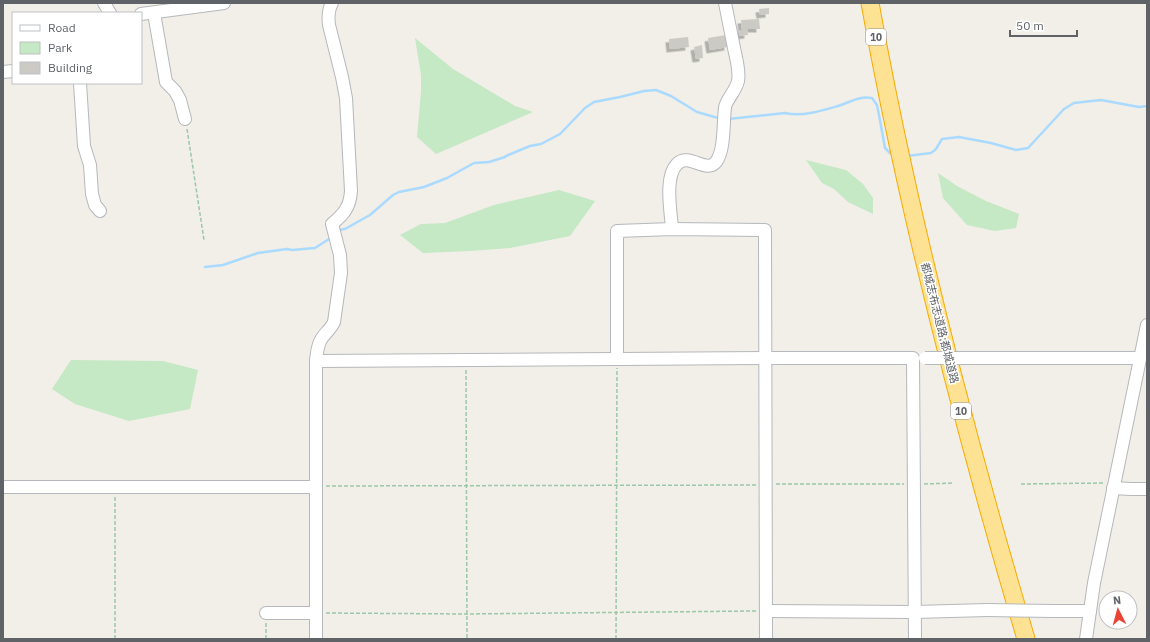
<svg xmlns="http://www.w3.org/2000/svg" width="1150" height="642" font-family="'IBM Plex Sans','Noto Sans JP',sans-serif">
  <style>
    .green { fill: #c5e8c5 }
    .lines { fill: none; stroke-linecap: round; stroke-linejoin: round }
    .stream { stroke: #aadaff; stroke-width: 2.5 }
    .building { fill: #cccac5; filter: url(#shadow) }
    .minor-casing { stroke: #b5b8bc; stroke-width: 14 }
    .highway-casing { stroke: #f9ab00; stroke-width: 19 }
    .path { stroke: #9cc7a9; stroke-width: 1.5; stroke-dasharray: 4 2; stroke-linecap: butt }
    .minor { stroke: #fff; stroke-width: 12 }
    .highway { stroke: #fde293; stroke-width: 17 }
    .minor-bridge-casing { stroke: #b5b8bc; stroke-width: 14; stroke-linecap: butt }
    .minor-bridge { stroke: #fff; stroke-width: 12 }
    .labels { text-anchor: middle; stroke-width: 3; stroke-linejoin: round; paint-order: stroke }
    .shield { fill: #fff; stroke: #8f9295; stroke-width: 1 }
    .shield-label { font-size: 10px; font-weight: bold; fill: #5f6368 }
    .street-label { font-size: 11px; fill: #5f6368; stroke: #fff }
  </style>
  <defs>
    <filter id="shadow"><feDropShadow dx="-3.5" dy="3.5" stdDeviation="0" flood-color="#0004"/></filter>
  </defs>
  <rect width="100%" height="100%" fill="#f1efe8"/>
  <!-- green -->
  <g class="green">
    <path d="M 415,38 L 453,69 L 515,106 L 533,112 L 436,154 L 417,137 L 421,92 L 421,75 Z"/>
    <path d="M 806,160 L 846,170 L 863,184 L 873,198 L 873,214 L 848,202 L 834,189 L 822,183 Z"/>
    <path d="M 938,173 L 957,186 L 986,201 L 1019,214 L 1016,228 L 995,231 L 967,225 L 943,198 Z"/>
    <path d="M 559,190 L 595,201 L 570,236 L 510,248 L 470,251 L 423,253 L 400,235 L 421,224 L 445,223 L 494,205 Z"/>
    <path d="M 71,360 L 163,361 L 198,370 L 190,409 L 129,421 L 75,404 L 52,389 Z"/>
  </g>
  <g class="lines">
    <!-- stream -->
    <g class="stream">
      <path d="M 728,119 L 785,113 C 802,117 821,111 838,106 C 851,102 858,96 872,98 L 877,105 L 879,115 L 885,148 L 891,154 L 894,154"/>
      <path d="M 907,156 L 931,153 L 936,149 L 942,139 L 959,137 L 991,143 L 1016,150 L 1028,148 L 1064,109 L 1074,103 L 1101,100 L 1139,107 L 1147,106"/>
      <path d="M 338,230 L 345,229 L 370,215 L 393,195 L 399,192 L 424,187 L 447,178 L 474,163 L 489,162 L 505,157 L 506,156 L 530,146 L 541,144 L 560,134 L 585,108 L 594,102 L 620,97 L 644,91 L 656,90 L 671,96 L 697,112 L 718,118"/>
      <path d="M 205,267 L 223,265 L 258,253 L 287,249 L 292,250 L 315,248 L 329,239"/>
    </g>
  </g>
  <!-- building -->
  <g class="building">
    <path d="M 769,8 L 769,14 L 760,15 L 759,9 Z"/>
    <path d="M 759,19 L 760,29 L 747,29 L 748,35 L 739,36 L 739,30 L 742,30 L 741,20 Z"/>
    <path d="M 726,35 L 728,47 L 710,50 L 708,38 Z"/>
    <path d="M 688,37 L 689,47 L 670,49 L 669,39 Z"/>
    <path d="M 702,45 L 703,58 L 696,59 L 694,47 Z"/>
  </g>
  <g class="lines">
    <defs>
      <g id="minor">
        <path d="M 104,3 L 110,13"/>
        <path d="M 154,13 L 166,82 L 175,91 L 180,100 L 185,119"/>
        <path d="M 141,14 L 224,3"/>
        <path d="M 3,72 L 13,71"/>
        <path d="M 80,83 L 84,146 L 90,165 L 92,194 L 95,205 L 100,211"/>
        <path d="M 672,229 C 671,212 664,177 677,164 C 689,152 706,174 716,162 C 725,150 723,123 725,108 C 725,101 736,91 738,81 C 740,71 736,58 734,48 C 731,33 728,18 725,3"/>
        <path d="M 984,358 L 1140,358"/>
        <path d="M 617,359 L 617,231 L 672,229 L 765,230 L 766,639"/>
        <path d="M 316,361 L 765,358 L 913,358 L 915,639"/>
        <path d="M 3,487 L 316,487"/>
        <path d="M 1113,488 L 1131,489 L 1147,489"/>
        <path d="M 766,611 L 915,612 L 987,610"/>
        <path d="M 1054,611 L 1090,611"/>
        <path d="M 266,613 L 316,613"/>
        <path d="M 316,639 L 316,361 C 317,353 317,345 322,338 C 325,333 331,329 334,322 L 341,273 L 340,255 L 332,224 C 344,214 350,207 351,191 L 346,98 L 342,77 L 329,25 C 328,17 328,10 332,3"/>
        <path d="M 1086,639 L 1094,583 L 1147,325"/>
      </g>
      <path id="highway" d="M 870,3 C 909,218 964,430 1026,639"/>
    </defs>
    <!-- minor casing -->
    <use href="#minor" class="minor-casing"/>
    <!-- highway casing -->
    <use href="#highway" class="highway-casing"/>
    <!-- path -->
    <g class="path">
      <path d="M 187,129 L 204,240"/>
      <path d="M 466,370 L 467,639"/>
      <path d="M 776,484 L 904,484"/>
      <path d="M 924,484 L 953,483"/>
      <path d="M 1021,484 L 1104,483"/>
      <path d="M 326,486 L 756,485"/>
      <path d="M 326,613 L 467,614 L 756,611"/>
      <path d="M 115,639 L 115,497"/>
      <path d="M 266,639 L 266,623"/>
      <path d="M 616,639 L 617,368"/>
    </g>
    <!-- minor -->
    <use href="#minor" class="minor"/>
    <!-- highway -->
    <use href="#highway" class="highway"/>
    <defs>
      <g id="minor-bridge">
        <path d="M 925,358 L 984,358"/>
        <path d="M 987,610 L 1054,611"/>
      </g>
    </defs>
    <!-- minor-bridge casing -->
    <use href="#minor-bridge" class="minor-bridge-casing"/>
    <!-- minor-bridge -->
    <use href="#minor-bridge" class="minor-bridge"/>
  </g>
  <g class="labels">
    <!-- shield labels -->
    <g class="shield">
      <rect x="866" y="29" width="20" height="16" rx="3"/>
      <rect x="951" y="403" width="20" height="16" rx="3"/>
    </g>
    <g class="shield-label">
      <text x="876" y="41">10</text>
      <text x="961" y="415">10</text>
    </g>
    <!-- street labels -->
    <g class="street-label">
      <text transform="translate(940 323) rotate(76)" y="4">都城志布志道路;都城道路</text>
    </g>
  </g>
  <!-- border -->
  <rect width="1150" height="642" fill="none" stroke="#5f6368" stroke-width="8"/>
  <!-- legend -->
  <rect x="12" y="12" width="130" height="72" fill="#ffffff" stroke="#bfc1c3"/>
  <rect x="20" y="25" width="20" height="6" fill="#ffffff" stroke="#bfc1c3"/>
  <text x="48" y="32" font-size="12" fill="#5f6368">Road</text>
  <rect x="20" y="42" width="20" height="12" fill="#c5e8c5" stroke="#bfc1c3"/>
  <text x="48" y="52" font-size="12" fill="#5f6368">Park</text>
  <rect x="20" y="62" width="20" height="12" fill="#cccac5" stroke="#bfc1c3"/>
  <text x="48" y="72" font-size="12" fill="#5f6368">Building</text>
  <!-- north arrow -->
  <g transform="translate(1118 610) rotate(354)"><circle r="19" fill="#ffffff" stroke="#bfc1c3"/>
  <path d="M0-3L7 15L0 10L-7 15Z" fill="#ea4335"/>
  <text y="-6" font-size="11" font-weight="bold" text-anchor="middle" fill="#5f6368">N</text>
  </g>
  <!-- scale -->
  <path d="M1010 30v6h67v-6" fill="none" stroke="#5f6368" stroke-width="2"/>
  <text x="1016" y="30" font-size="12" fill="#5f6368" stroke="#ffffff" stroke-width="3" paint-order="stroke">50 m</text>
</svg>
